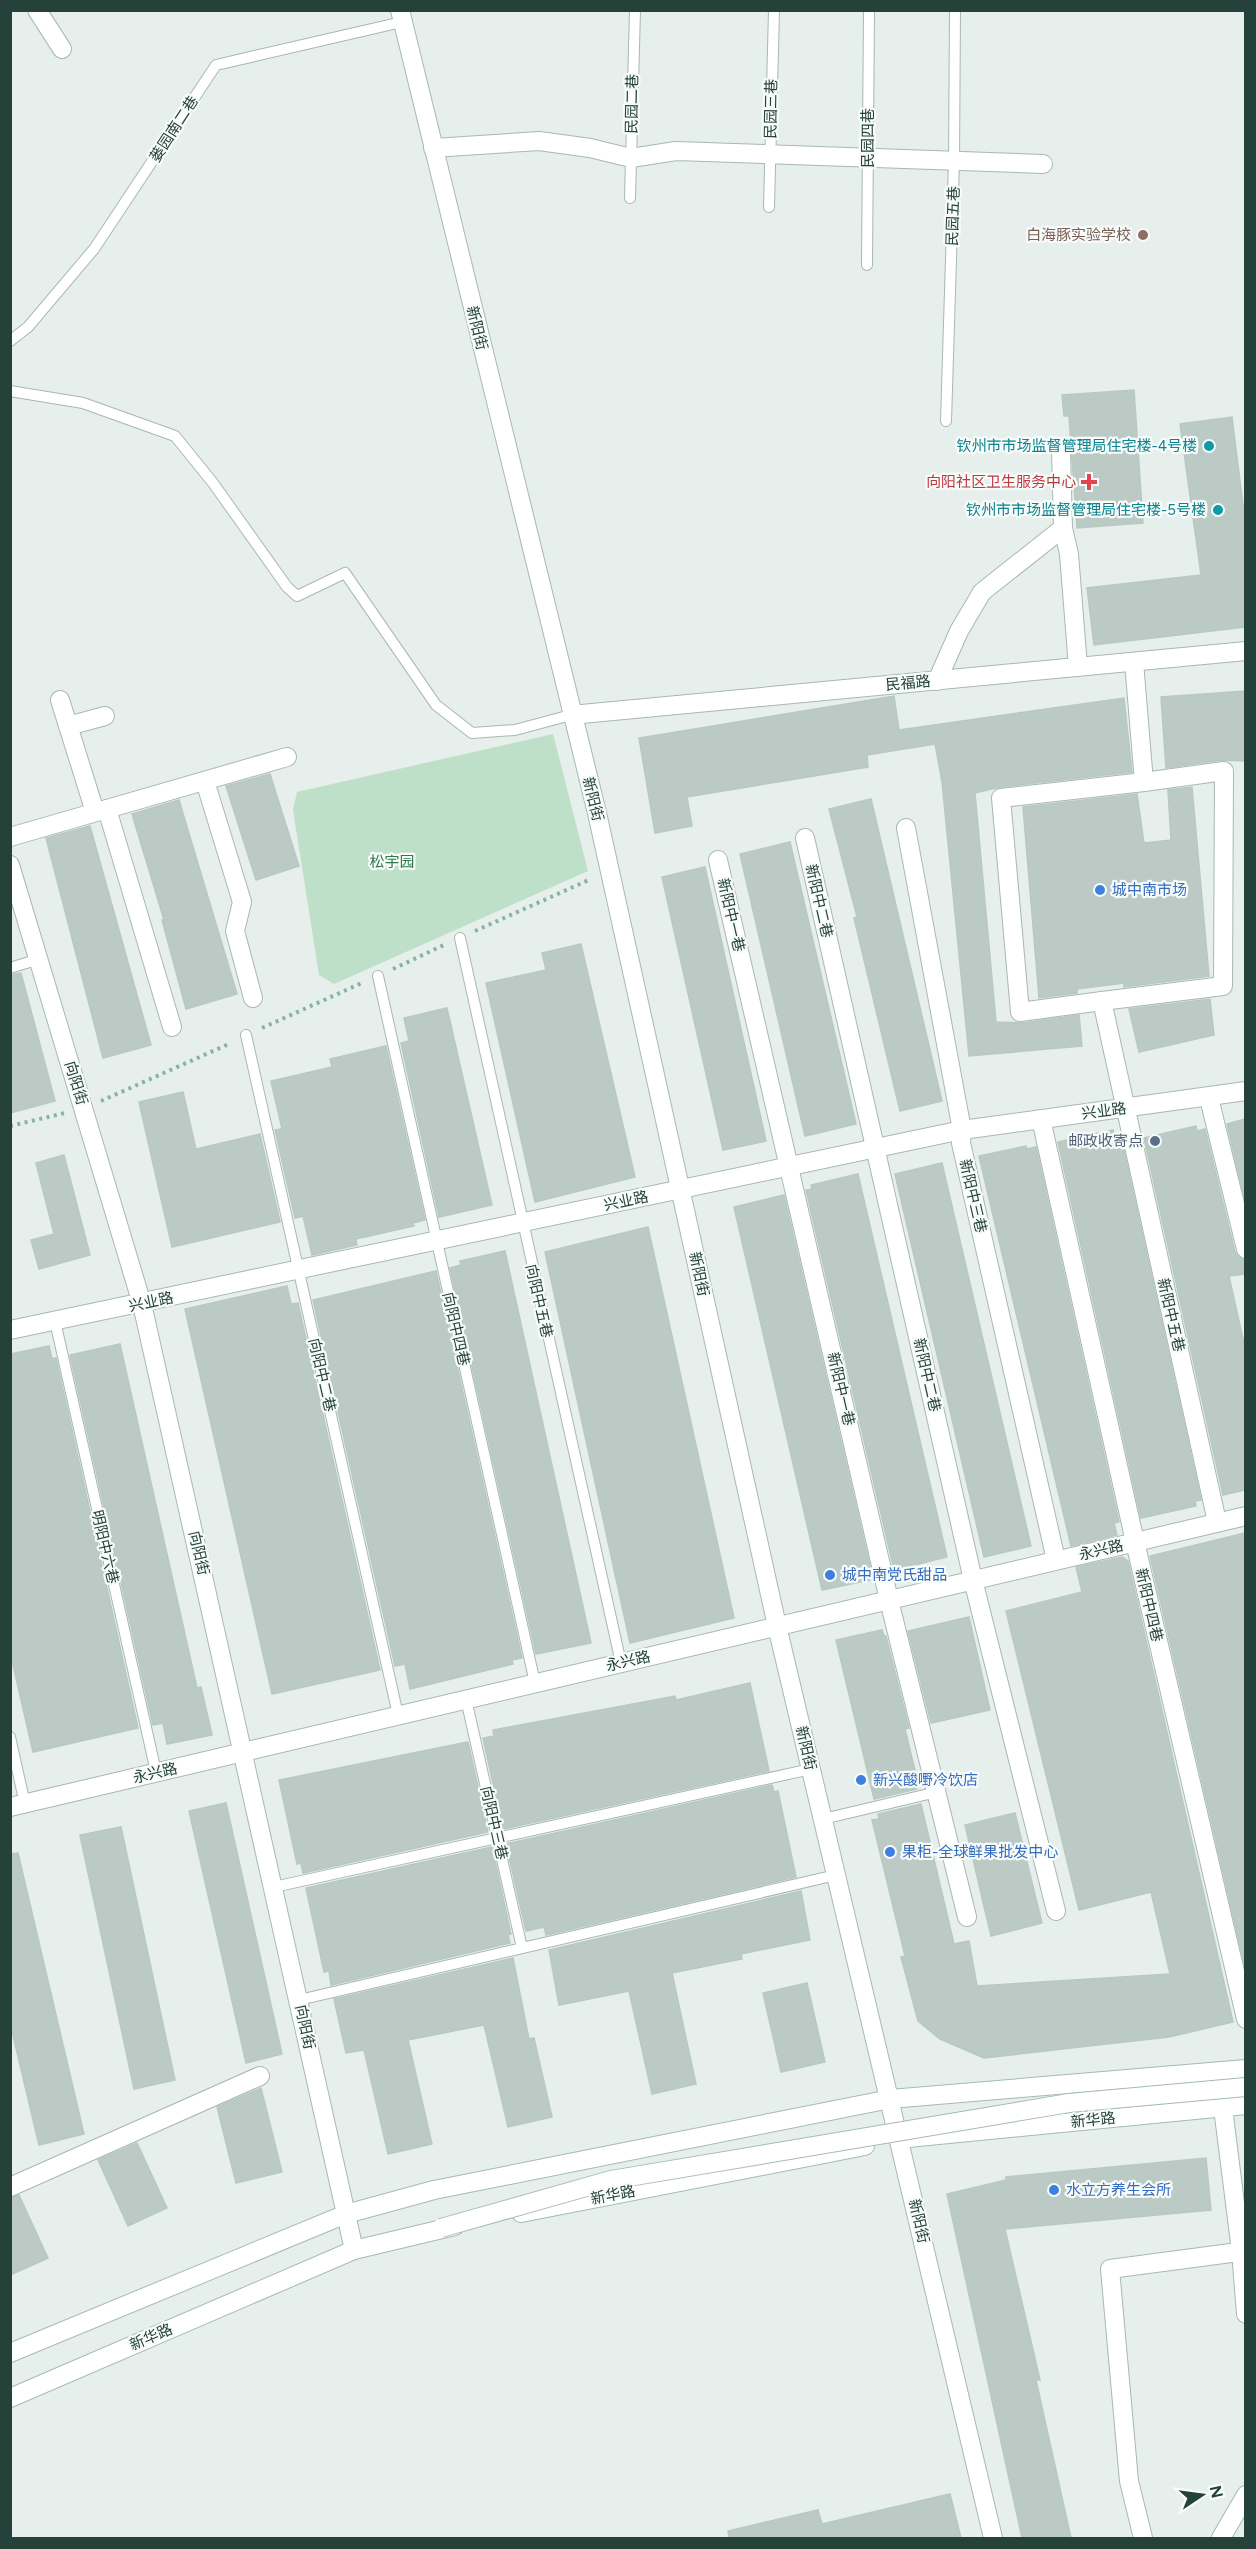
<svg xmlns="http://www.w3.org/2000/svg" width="1256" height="2549" font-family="Figtree,'Noto Sans SC',sans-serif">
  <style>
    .green { fill: #bfe0c8 }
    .building { fill: #bbcac4; stroke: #b8c9c2; stroke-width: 1.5 }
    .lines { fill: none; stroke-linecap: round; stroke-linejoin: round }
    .lane-casing { stroke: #a8b8b2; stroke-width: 12 }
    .street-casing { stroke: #a8b8b2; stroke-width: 20 }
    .secondary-casing { stroke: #a4bbb3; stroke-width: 20 }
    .path { stroke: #86b3a5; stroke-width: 4; stroke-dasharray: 3 4.5; stroke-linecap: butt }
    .lane { stroke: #fff; stroke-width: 10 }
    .street { stroke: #fff; stroke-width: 18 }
    .secondary { stroke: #fff; stroke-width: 18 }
    .secondary-bridge-casing { stroke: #a4bbb3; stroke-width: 20; stroke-linecap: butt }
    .secondary-bridge { stroke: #fff; stroke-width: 18 }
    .education-dot { fill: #8d6e63; stroke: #f7fbf9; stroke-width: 2 }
    .culture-dot { fill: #0f9aa8; stroke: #f7fbf9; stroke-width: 2 }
    .health-dot { fill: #e0444e; stroke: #f7fbf9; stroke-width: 2 }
    .shop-dot { fill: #3f7fe0; stroke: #f7fbf9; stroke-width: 2 }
    .service-dot { fill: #5c6f8a; stroke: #f7fbf9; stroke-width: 2 }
    .labels { text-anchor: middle; stroke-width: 4.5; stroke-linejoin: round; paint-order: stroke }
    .street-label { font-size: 15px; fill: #24423a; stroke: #f7fbf9 }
    .education-label { font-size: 15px; fill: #785e54; stroke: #f7fbf9; text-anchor: end }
    .culture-label { font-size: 15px; fill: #0d838f; stroke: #f7fbf9; text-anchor: end }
    .health-label { font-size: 15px; fill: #be3a42; stroke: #f7fbf9; text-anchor: end }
    .park-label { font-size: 15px; fill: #2d7a4b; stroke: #f7fbf9 }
    .shop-label { font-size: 15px; fill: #366cbe; stroke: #f7fbf9; text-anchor: start }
    .service-label { font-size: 15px; fill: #4e5e75; stroke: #f7fbf9; text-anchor: end }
  </style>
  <rect width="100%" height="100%" fill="#e6efeb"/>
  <!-- green -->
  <path class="green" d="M 553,734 L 588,871 L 334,984 L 319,975 L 293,810 L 297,792 Z"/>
  <!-- building -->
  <g class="building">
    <path d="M 1134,390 L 1143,523 L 1077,528 L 1069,416 L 1064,416 L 1062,395 Z"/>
    <path d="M 1232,417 L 1245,521 L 1245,627 L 1094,645 L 1087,588 L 1201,575 L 1180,424 Z"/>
    <path d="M 1245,691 L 1245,761 L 1222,760 L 1166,768 L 1161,697 Z"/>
    <path d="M 894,696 L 899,730 L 1124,698 L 1132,772 L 1000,787 L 975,793 L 996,1022 L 1022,1023 L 1079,1015 L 1082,1046 L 969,1056 L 942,782 L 935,744 L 867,755 L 868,767 L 687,797 L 692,826 L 655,833 L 639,738 Z"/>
    <path d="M 270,774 L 299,866 L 256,880 L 226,786 Z"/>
    <path d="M 1192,787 L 1209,976 L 1124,987 L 1124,983 L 1077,989 L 1077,993 L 1039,998 L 1023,807 L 1137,794 L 1144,843 L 1171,840 L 1168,790 Z"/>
    <path d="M 871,799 L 942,1101 L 900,1111 L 854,918 L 857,917 L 829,809 Z"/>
    <path d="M 179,800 L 237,994 L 186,1009 L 162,920 L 164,920 L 132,814 Z"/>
    <path d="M 90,826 L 151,1045 L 103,1058 L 46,838 Z"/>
    <path d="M 790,842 L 856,1124 L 805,1136 L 740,854 Z"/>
    <path d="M 705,867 L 766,1141 L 723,1150 L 662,877 Z"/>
    <path d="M 581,944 L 635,1177 L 535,1202 L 486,983 L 546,970 L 542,953 Z"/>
    <path d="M 21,973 L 55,1101 L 10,1113 L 10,975 Z"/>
    <path d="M 1210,999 L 1214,1035 L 1139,1052 L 1129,1009 Z"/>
    <path d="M 447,1008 L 492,1205 L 439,1217 L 401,1043 L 409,1041 L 404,1018 Z"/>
    <path d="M 386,1046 L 425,1220 L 413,1223 L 414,1226 L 356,1239 L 357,1245 L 312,1255 L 303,1216 L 295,1218 L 275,1130 L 282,1129 L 271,1081 L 332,1067 L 330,1059 Z"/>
    <path d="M 183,1092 L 196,1149 L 260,1134 L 280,1222 L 172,1247 L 139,1102 Z"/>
    <path d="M 1245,1119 L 1245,1200 L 1227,1124 Z"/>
    <path d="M 1196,1126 L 1197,1131 L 1205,1129 L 1235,1252 L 1238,1257 L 1245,1260 L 1245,1274 L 1229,1276 L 1245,1348 L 1245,1490 L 1223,1495 L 1144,1138 Z"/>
    <path d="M 1113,1130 L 1116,1144 L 1122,1142 L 1201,1500 L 1195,1501 L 1196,1506 L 1141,1518 L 1058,1142 Z"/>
    <path d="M 1026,1146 L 1027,1149 L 1036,1147 L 1119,1522 L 1114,1523 L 1117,1535 L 1071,1546 L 979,1156 Z"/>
    <path d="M 64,1155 L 90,1255 L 39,1269 L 31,1240 L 54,1234 L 36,1163 Z"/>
    <path d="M 942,1163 L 1031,1546 L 984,1557 L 895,1174 Z"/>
    <path d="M 858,1174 L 947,1557 L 894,1570 L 806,1190 L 812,1189 L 811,1185 Z"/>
    <path d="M 784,1195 L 872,1575 L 869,1576 L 870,1580 L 822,1590 L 734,1207 Z"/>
    <path d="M 648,1227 L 734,1618 L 630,1643 L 545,1252 Z"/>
    <path d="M 505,1251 L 591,1643 L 536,1654 L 450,1268 L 461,1265 L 460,1261 Z"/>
    <path d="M 436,1271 L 522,1658 L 512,1660 L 513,1664 L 410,1689 L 405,1664 L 395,1666 L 313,1300 Z"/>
    <path d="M 287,1286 L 291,1304 L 298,1303 L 380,1670 L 272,1694 L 185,1309 Z"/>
    <path d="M 120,1344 L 197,1688 L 201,1687 L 212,1735 L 167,1744 L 163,1723 L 153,1725 L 70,1355 Z"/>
    <path d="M 49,1346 L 52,1359 L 56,1358 L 138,1728 L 33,1752 L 10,1652 L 10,1354 Z"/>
    <path d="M 1245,1533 L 1245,1967 L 1150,1556 Z"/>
    <path d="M 1122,1557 L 1128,1561 L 1233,2022 L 1169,2037 L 984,2058 L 940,2039 L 918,2021 L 901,1957 L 905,1956 L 872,1820 L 879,1819 L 878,1814 L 921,1804 L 954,1944 L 969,1941 L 977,1986 L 1170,1974 L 1151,1892 L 1079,1910 L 1006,1611 L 1082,1592 L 1076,1567 Z"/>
    <path d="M 969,1617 L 990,1710 L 931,1723 L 908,1631 Z"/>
    <path d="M 882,1630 L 884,1636 L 886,1636 L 909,1728 L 905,1729 L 917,1779 L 915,1780 L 917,1789 L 874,1799 L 836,1640 Z"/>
    <path d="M 750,1683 L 769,1771 L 503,1829 L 483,1738 L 494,1736 L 493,1730 L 675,1696 L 676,1700 Z"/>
    <path d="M 468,1742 L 488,1832 L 303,1873 L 301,1863 L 297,1864 L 279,1780 Z"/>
    <path d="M 772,1785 L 774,1792 L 778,1791 L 796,1877 L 546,1935 L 544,1927 L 526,1931 L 506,1844 Z"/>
    <path d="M 226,1803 L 282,2054 L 246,2063 L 189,1811 Z"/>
    <path d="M 1015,1813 L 1042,1923 L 991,1936 L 965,1825 Z"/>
    <path d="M 121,1827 L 175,2080 L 134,2089 L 80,1835 Z"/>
    <path d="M 492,1847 L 511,1934 L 508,1935 L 510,1943 L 331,1985 L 329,1971 L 324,1972 L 306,1888 Z"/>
    <path d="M 18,1853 L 84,2134 L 39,2145 L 10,2023 L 10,1854 Z"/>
    <path d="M 801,1891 L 810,1940 L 741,1954 L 742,1959 L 672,1973 L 696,2084 L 652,2094 L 629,1991 L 559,2005 L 549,1950 Z"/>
    <path d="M 513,1958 L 529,2039 L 534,2038 L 552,2117 L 508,2127 L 484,2025 L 408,2040 L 432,2144 L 388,2154 L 364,2050 L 346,2053 L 334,1999 Z"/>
    <path d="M 807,1983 L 825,2062 L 781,2072 L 763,1993 Z"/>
    <path d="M 261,2088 L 282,2172 L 236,2183 L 217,2107 Z"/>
    <path d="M 137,2143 L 167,2208 L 128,2226 L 98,2160 Z"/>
    <path d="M 1206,2158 L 1211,2210 L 1005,2229 L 1040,2380 L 1036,2380 L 1071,2538 L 1022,2538 L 947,2194 L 1006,2180 L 1006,2177 Z"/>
    <path d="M 19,2195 L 48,2258 L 10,2275 L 10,2198 Z"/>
    <path d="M 950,2494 L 961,2538 L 729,2538 L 728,2531 L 818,2510 L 822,2524 Z"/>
  </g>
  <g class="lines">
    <defs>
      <g id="lane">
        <path d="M 630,198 L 635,10"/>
        <path d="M 769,207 L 774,10"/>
        <path d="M 867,265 L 869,10"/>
        <path d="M 10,341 L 28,327 L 94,249 L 216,65 L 402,22"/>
        <path d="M 10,391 L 83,403 L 175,436 L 213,483 L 287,587 L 297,596 L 345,573 L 436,705 L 472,733 L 515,730 L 571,715"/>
        <path d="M 946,421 L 954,162 L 955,10"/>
        <path d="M 460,938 L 621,1663"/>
        <path d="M 10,968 L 39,959"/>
        <path d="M 378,976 L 535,1683"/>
        <path d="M 246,1035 L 398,1715"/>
        <path d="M 55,1321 L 156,1772"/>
        <path d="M 466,1699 L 522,1948"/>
        <path d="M 10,1737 L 25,1804"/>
        <path d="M 823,1819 L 937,1792"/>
        <path d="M 274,1887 L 811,1769"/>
        <path d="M 299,2000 L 836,1875"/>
      </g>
      <g id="street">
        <path d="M 37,10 L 62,49"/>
        <path d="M 400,10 L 597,813 L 777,1626 L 993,2538"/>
        <path d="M 433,148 L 539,141 L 590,148 L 631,158 L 676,151 L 1043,164"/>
        <path d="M 1061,450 L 1063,528 L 1069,554 L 1078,667"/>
        <path d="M 1134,662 L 1144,782 L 1001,798 L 1020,1012 L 1102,1001 L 1217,1522"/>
        <path d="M 937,681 L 959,631 L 982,592 L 1063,528"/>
        <path d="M 60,700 L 95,812"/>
        <path d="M 571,715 L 1246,651"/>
        <path d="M 68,726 L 105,716"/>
        <path d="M 205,781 L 242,902 L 235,931 L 253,998"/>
        <path d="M 107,809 L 172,1027"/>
        <path d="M 906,828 L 962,1130 L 961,1143 L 1056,1560"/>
        <path d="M 10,837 L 287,757"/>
        <path d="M 805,838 L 973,1580 L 1056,1911"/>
        <path d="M 718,860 L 889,1600 L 967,1917"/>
        <path d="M 10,865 L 142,1304 L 354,2250"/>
        <path d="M 1102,1001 L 1223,986 L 1224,771 L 1144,782"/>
        <path d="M 1209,1098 L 1246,1249"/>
        <path d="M 1041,1119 L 1135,1542 L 1246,2019"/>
        <path d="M 10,1330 L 962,1130 L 1246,1091"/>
        <path d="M 10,1807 L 1246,1516"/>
        <path d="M 1223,2108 L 1241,2251 L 1246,2314"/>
        <path d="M 10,2187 L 260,2076"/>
        <path d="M 1143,2538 L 1129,2481 L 1110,2269 L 1246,2251"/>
        <path d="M 1221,2538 L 1246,2495"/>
      </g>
      <g id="secondary">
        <path d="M 898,2139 L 1246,2105"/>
        <path d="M 521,2213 L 865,2146"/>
        <path d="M 10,2353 L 346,2214 L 434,2190 L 890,2099 L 1246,2069"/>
        <path d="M 10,2398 L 354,2250 L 455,2226"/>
      </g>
    </defs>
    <!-- lane casing -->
    <use href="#lane" class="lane-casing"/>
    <!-- street casing -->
    <use href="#street" class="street-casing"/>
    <!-- secondary casing -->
    <use href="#secondary" class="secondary-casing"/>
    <!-- path -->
    <g class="path">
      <path d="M 475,931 L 591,879"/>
      <path d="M 393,969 L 446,944"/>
      <path d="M 262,1028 L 364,982"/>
      <path d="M 101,1101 L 231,1043"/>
      <path d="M 10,1126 L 65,1113"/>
    </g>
    <!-- lane -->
    <use href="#lane" class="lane"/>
    <!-- street -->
    <use href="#street" class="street"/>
    <!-- secondary -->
    <use href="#secondary" class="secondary"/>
    <defs>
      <path id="secondary-bridge" d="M 441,2228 L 611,2180 L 1069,2103 L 1246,2087"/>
    </defs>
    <!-- secondary-bridge casing -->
    <use href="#secondary-bridge" class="secondary-bridge-casing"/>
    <!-- secondary-bridge -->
    <use href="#secondary-bridge" class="secondary-bridge"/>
  </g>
  <!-- markers -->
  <circle class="education-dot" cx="1143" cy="235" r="6"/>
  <g class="culture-dot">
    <circle cx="1209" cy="446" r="6"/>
    <circle cx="1218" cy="510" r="6"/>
  </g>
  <path class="health-dot" d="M1086 473h6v6h6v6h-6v6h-6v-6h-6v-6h6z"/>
  <g class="shop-dot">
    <circle cx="1100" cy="890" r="6"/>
    <circle cx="830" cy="1575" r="6"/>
    <circle cx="861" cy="1780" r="6"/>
    <circle cx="890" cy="1852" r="6"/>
    <circle cx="1054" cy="2190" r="6"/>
  </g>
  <circle class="service-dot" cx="1155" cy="1141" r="6"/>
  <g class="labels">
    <!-- street labels -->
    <g class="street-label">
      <text transform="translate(632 104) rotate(-89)" y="5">民园二巷</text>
      <text transform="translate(771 109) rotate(-89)" y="5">民园三巷</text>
      <text transform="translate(174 129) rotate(-57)" y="5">蒌园南二巷</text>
      <text transform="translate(868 138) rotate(-90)" y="5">民园四巷</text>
      <text transform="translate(953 216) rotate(-88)" y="5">民园五巷</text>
      <text transform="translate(477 328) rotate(76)" y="5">新阳街</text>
      <text transform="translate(908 683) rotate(-5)" y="5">民福路</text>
      <text transform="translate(593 799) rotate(76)" y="5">新阳街</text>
      <text transform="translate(819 901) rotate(77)" y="5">新阳中二巷</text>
      <text transform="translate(731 915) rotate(77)" y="5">新阳中一巷</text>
      <text transform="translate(76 1083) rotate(73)" y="5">向阳街</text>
      <text transform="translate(1104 1111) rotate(-7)" y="5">兴业路</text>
      <text transform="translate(973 1196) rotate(77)" y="5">新阳中三巷</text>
      <text transform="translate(626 1201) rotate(-12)" y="5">兴业路</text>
      <text transform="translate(699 1274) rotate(78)" y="5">新阳街</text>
      <text transform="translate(539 1301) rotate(77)" y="5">向阳中五巷</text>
      <text transform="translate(151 1302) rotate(-12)" y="5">兴业路</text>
      <text transform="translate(1171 1315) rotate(77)" y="5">新阳中五巷</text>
      <text transform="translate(456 1329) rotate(77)" y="5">向阳中四巷</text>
      <text transform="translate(322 1375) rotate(77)" y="5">向阳中二巷</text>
      <text transform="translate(927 1375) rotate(77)" y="5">新阳中二巷</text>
      <text transform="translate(841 1389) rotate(77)" y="5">新阳中一巷</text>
      <text transform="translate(105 1547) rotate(77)" y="5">明阳中六巷</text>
      <text transform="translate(1101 1550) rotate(-13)" y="5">永兴路</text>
      <text transform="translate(199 1553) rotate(77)" y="5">向阳街</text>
      <text transform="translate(1149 1605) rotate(77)" y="5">新阳中四巷</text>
      <text transform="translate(628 1661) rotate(-13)" y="5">永兴路</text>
      <text transform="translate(806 1748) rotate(77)" y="5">新阳街</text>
      <text transform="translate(155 1773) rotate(-13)" y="5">永兴路</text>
      <text transform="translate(494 1823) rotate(77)" y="5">向阳中三巷</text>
      <text transform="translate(305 2027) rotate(78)" y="5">向阳街</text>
      <text transform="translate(1093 2120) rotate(-6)" y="5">新华路</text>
      <text transform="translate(613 2195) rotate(-11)" y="5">新华路</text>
      <text transform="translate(919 2221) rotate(77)" y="5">新阳街</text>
      <text transform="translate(151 2337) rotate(-23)" y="5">新华路</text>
    </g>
    <!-- education labels -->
    <g class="education-label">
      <text x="1131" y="240">白海豚实验学校</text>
    </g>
    <!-- culture labels -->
    <g class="culture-label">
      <text x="1197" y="451">钦州市市场监督管理局住宅楼-4号楼</text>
      <text x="1206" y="515">钦州市市场监督管理局住宅楼-5号楼</text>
    </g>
    <!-- health labels -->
    <g class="health-label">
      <text x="1076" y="487">向阳社区卫生服务中心</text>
    </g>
    <!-- park labels -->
    <g class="park-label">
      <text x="392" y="867">松宇园</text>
    </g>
    <!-- shop labels -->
    <g class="shop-label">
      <text x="1112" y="895">城中南市场</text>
      <text x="842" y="1580">城中南党氏甜品</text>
      <text x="873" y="1785">新兴酸嘢冷饮店</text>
      <text x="902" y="1857">果柜-全球鲜果批发中心</text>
      <text x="1066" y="2195">水立方养生会所</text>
    </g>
    <!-- service labels -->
    <g class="service-label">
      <text x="1143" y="1146">邮政收寄点</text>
    </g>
  </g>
  <!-- border -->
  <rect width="1256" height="2549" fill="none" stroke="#24423a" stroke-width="24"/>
  <!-- north arrow -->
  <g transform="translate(1202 2495) rotate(77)" stroke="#f7fbf9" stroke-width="4.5" paint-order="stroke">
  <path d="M0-4.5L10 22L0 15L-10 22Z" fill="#24423a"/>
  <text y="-9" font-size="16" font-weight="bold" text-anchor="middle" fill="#24423a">N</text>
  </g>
</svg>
